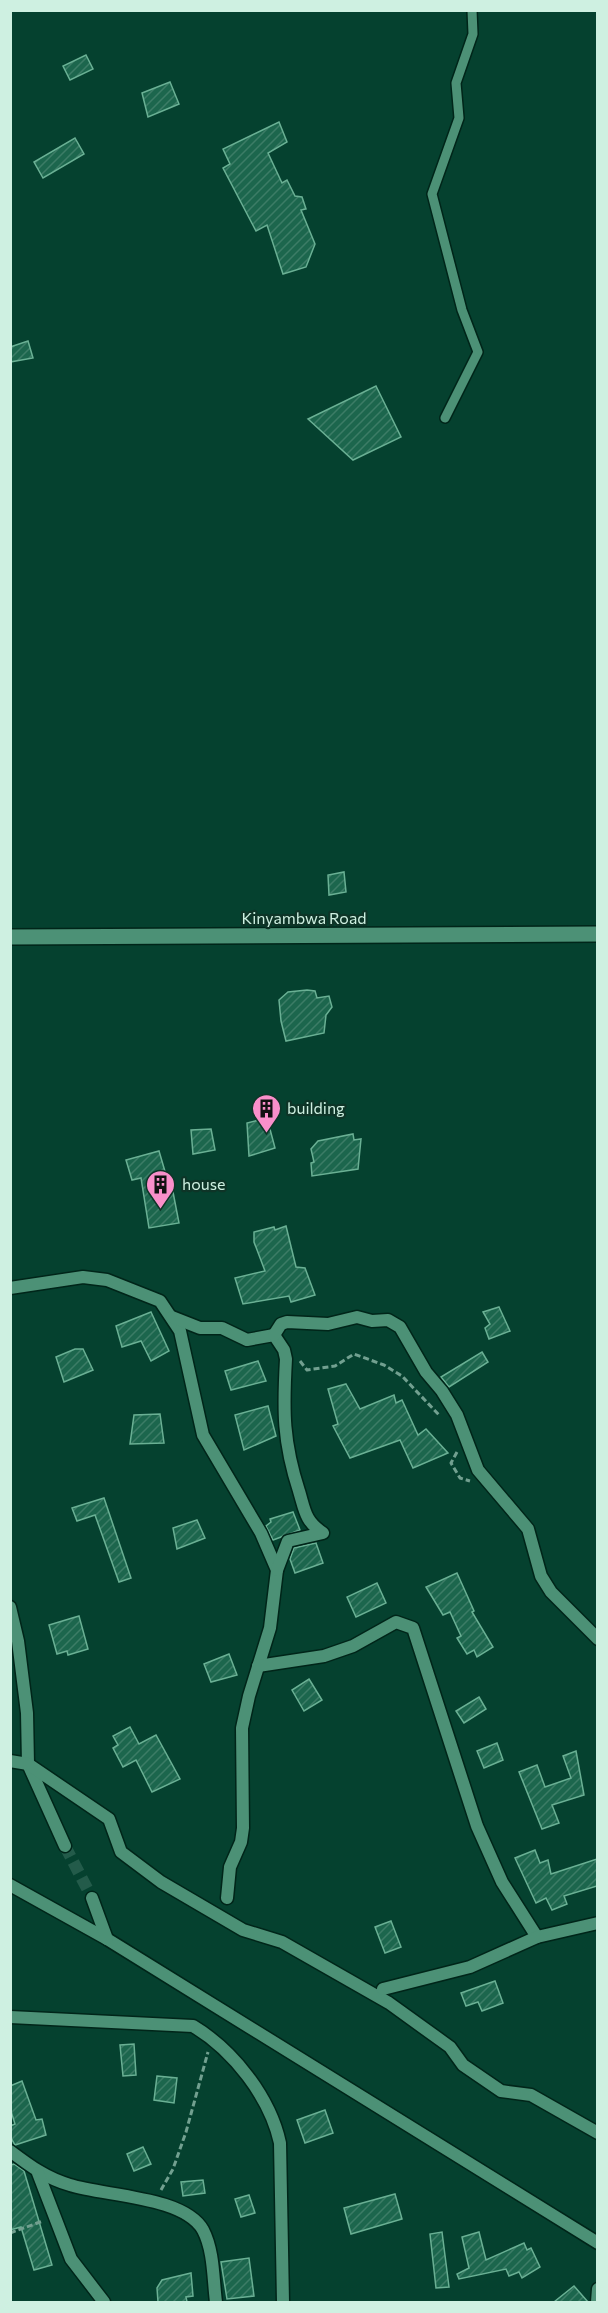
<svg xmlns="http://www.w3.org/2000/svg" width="608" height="2313" font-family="Commissioner,sans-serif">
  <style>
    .building { fill: url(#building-hatch); stroke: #6ab094; stroke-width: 1.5 }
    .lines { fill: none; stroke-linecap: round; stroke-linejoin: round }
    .minor-tunnel { stroke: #235b4a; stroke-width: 12; stroke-dasharray: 12 6; stroke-linecap: butt }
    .pedestrian-casing { stroke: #002519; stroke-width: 12 }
    .minor-casing { stroke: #002519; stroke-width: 15 }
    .tertiary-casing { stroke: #002519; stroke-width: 18 }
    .path { stroke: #72a090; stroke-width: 3; stroke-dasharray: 6 3; stroke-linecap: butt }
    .pedestrian { stroke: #4c9176; stroke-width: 9 }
    .minor { stroke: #4c9176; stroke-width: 12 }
    .tertiary { stroke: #4c9176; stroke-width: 15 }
    .labels { text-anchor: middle; stroke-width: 4.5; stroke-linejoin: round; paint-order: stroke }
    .street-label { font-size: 16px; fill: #cef0e1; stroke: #0e3427 }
    .poi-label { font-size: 16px; fill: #cef0e1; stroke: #0e3427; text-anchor: start }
  </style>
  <defs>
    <pattern id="building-hatch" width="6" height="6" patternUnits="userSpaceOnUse" patternTransform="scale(1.5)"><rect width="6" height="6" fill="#1c664d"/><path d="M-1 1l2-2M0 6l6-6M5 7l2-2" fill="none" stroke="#3c7c66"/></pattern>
  </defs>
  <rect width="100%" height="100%" fill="#05412f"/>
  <!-- building -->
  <g class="building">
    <path d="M 86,55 L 93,69 L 70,80 L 63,66 Z"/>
    <path d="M 170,82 L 179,104 L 148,117 L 142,93 Z"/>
    <path d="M 279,122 L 287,142 L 268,153 L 282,183 L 287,180 L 295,196 L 302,197 L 306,209 L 301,210 L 315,244 L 306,267 L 283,274 L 267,225 L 256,231 L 223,168 L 230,164 L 223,149 Z"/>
    <path d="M 75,138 L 84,154 L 43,178 L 34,162 Z"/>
    <path d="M 28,341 L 33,358 L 10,362 L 10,347 Z"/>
    <path d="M 376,386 L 401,437 L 353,460 L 308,419 Z"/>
    <path d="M 344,872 L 346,892 L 329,895 L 328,875 Z"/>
    <path d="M 307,990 L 315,991 L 317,998 L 329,996 L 332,1007 L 326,1015 L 324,1033 L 286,1041 L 281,1021 L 279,1000 L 288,992 Z"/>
    <path d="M 267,1118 L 275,1148 L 249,1156 L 247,1123 Z"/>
    <path d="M 211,1129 L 215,1150 L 193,1154 L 191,1130 Z"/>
    <path d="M 353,1134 L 354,1140 L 361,1139 L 358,1169 L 312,1176 L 311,1163 L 314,1162 L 311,1149 L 318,1141 Z"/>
    <path d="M 159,1151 L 171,1192 L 173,1192 L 179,1223 L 149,1228 L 141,1178 L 132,1180 L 126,1160 Z"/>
    <path d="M 286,1226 L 296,1267 L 305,1268 L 315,1295 L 291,1302 L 289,1296 L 243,1304 L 235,1278 L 265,1271 L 254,1242 L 254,1232 L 274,1227 L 275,1230 Z"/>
    <path d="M 499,1307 L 510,1331 L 489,1339 L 485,1328 L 490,1324 L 483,1312 Z"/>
    <path d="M 151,1312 L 169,1351 L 151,1361 L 141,1341 L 122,1347 L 116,1326 Z"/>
    <path d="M 75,1349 L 83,1349 L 93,1370 L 64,1382 L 56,1357 Z"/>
    <path d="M 482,1352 L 488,1362 L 449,1387 L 441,1377 Z"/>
    <path d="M 258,1361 L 266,1381 L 231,1390 L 225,1371 Z"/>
    <path d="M 346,1384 L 360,1409 L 394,1395 L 396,1403 L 402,1400 L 418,1435 L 426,1429 L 448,1453 L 413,1468 L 400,1440 L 350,1458 L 333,1426 L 338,1424 L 328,1389 Z"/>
    <path d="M 268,1406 L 276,1436 L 244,1450 L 235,1415 Z"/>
    <path d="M 160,1414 L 164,1443 L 130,1444 L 134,1415 Z"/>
    <path d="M 104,1498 L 131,1578 L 119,1582 L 95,1515 L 77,1521 L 72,1508 Z"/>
    <path d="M 293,1512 L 300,1530 L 273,1540 L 266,1526 L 271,1522 L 270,1519 Z"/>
    <path d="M 197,1520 L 205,1538 L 177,1549 L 173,1528 Z"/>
    <path d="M 316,1543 L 323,1563 L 295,1573 L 290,1559 L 294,1548 Z"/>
    <path d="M 457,1573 L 474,1611 L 472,1612 L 493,1647 L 477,1657 L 474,1650 L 467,1654 L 457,1638 L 461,1636 L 450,1612 L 443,1615 L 426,1587 Z"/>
    <path d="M 377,1583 L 386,1603 L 356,1617 L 347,1597 Z"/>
    <path d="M 79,1616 L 88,1649 L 68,1655 L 67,1651 L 57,1654 L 49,1625 Z"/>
    <path d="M 229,1654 L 237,1675 L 211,1682 L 204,1664 Z"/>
    <path d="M 309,1679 L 322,1700 L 304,1711 L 292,1690 Z"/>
    <path d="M 479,1697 L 486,1709 L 464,1723 L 456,1711 Z"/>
    <path d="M 130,1727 L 139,1744 L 156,1735 L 180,1779 L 152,1792 L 136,1760 L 123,1767 L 113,1748 L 118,1745 L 113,1736 Z"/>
    <path d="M 497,1743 L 503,1760 L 484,1768 L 477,1751 Z"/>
    <path d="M 576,1751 L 584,1795 L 552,1805 L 559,1823 L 542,1829 L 519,1772 L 537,1765 L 545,1787 L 571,1778 L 563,1756 Z"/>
    <path d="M 535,1850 L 540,1863 L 548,1860 L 551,1874 L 597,1859 L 597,1886 L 564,1896 L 567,1904 L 552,1910 L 546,1898 L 536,1903 L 515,1858 Z"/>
    <path d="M 391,1921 L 401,1947 L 385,1953 L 375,1927 Z"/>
    <path d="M 495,1981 L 503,2003 L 482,2011 L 478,2002 L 466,2006 L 461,1993 Z"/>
    <path d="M 134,2044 L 136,2075 L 123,2076 L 120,2045 Z"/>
    <path d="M 157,2076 L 177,2078 L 174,2103 L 154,2100 Z"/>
    <path d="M 22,2081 L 36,2120 L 42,2119 L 46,2135 L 15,2145 L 10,2136 L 10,2126 L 15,2124 L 10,2108 L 10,2086 Z"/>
    <path d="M 325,2110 L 333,2133 L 305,2143 L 297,2120 Z"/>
    <path d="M 143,2147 L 151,2164 L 134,2171 L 127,2154 Z"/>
    <path d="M 14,2164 L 24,2171 L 52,2265 L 34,2270 L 21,2227 L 10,2230 L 10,2165 Z"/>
    <path d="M 203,2180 L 205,2193 L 183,2196 L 181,2182 Z"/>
    <path d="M 395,2194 L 402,2219 L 351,2234 L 344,2208 Z"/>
    <path d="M 249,2195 L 255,2213 L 241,2217 L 235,2199 Z"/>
    <path d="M 442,2232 L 449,2287 L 436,2288 L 430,2234 Z"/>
    <path d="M 479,2232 L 486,2260 L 524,2243 L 527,2250 L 531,2248 L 540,2267 L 522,2278 L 519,2272 L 509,2276 L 506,2269 L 459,2279 L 457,2274 L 469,2268 L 462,2237 Z"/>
    <path d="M 249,2258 L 254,2296 L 227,2299 L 221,2262 Z"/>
    <path d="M 191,2273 L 193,2296 L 186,2297 L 187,2302 L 158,2302 L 157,2288 L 162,2280 Z"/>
    <path d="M 574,2286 L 588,2302 L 554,2302 Z"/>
  </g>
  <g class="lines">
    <!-- minor-tunnel -->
    <path class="minor-tunnel" d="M 65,1846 L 92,1898"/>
    <defs>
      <path id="pedestrian" d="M 445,418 L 478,352 L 462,310 L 432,194 L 459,118 L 456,83 L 473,34 L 472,10"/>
      <g id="minor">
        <path d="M 10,1288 L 83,1277 L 107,1280 L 160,1301 L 180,1331 L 203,1435 L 261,1533 L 277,1570 L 270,1628 L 249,1696 L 242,1728 L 243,1828 L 241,1842 L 230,1867 L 227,1898"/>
        <path d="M 172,1317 L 200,1328 L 222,1328 L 247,1340 L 274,1335 L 284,1350 L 286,1359 C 283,1411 283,1442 299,1491 C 305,1511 305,1521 323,1533 L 288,1541 L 277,1570"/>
        <path d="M 274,1335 L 281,1324 L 287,1322 L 328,1324 L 357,1317 L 372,1321 L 388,1320 L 400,1327 L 426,1372 L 442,1391 L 457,1415 L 478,1470 L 528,1529 L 541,1576 L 551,1592 L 598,1639"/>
        <path d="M 10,1607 L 18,1641 L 27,1713 L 28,1764 L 65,1846"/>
        <path d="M 258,1666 L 324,1656 L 353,1646 L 396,1622 L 413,1628 L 477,1826 L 502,1882 L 537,1937"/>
        <path d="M 10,1761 L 28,1764 L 109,1819 L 121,1852 L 161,1882 L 243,1930 L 282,1942 L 389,2003 L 450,2047 L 463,2065 L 501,2091 L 531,2095 L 598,2133"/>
        <path d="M 10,1885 L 107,1939 L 598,2243"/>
        <path d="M 92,1898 L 107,1939"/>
        <path d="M 383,1989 L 470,1967 L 537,1937 L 598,1923"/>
        <path d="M 10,2017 L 193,2026 C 233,2050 270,2097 280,2143 L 283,2302"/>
        <path d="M 10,2151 C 30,2166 46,2178 70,2185 C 104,2196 184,2196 203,2230 C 214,2251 213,2279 216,2302"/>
        <path d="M 38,2173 L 71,2259 L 104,2302"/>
        <path d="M 597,2302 L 598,2289"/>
      </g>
      <path id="tertiary" d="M 10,937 L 598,934"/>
    </defs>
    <!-- pedestrian casing -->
    <use href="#pedestrian" class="pedestrian-casing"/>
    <!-- minor casing -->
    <use href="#minor" class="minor-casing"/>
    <!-- tertiary casing -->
    <use href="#tertiary" class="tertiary-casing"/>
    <!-- path -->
    <g class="path">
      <path d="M 300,1361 L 307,1370 L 335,1366 L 354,1354 L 384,1365 L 402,1376 L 440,1416"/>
      <path d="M 457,1452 L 451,1463 L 460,1478 L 470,1481"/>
      <path d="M 161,2190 L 173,2169 L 186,2132 L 208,2052"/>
      <path d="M 10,2233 L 43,2221"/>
    </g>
    <!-- pedestrian -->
    <use href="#pedestrian" class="pedestrian"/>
    <!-- minor -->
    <use href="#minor" class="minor"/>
    <!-- tertiary -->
    <use href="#tertiary" class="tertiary"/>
  </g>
  <!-- icons -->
  <defs>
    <symbol id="building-pin" viewBox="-11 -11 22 30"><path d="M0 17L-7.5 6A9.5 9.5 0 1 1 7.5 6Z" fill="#f98fca" stroke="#0e3427"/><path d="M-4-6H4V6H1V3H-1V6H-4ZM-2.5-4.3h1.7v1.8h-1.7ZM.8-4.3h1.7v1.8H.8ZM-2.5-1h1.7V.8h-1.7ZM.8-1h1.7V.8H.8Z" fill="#111"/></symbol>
  </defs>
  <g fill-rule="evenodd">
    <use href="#building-pin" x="250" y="1092" width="33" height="45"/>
    <use href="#building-pin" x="144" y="1168" width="33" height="45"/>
  </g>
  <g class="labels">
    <!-- street labels -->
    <g class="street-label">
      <text x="304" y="924">Kinyambwa Road</text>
    </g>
    <!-- poi labels -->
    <g class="poi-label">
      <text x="287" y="1114">building</text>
      <text x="182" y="1190">house</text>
    </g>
  </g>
  <!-- border -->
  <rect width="608" height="2313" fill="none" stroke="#cef0e1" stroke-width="24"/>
</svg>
